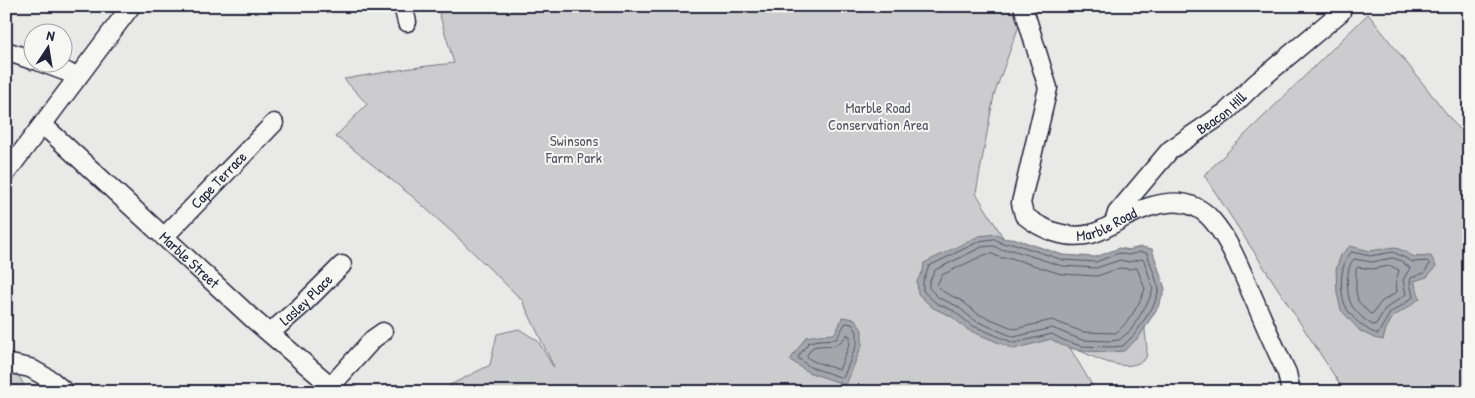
<svg xmlns="http://www.w3.org/2000/svg" width="1475" height="398" font-family="'Patrick Hand',sans-serif">
  <style>
    .green { fill: #ccccce; stroke: #777784 }
    .water { fill: #a5a5ac; stroke: #71717f }
    .lines { fill: none; stroke-linecap: round; stroke-linejoin: round }
    .shore { stroke: #565668; stroke-width: 1 }
    .minor-casing { stroke: #22223b; stroke-width: 21 }
    .minor { stroke: #f6f6f2; stroke-width: 18 }
    .labels { text-anchor: middle; stroke-width: 4; stroke-linejoin: round; paint-order: stroke }
    .park-label { font-size: 15px; fill: #555567; stroke: #f6f6f2 }
    .street-label { font-size: 15px; fill: #22223b; stroke: #f6f6f2 }
  </style>
  <rect width="100%" height="100%" fill="#e9e9e7"/>
  <filter id="ink" filterUnits="userSpaceOnUse"><feTurbulence type="fractalNoise" baseFrequency=".02" numOctaves="2"/><feDisplacementMap in="SourceGraphic" scale="10" xChannelSelector="R" yChannelSelector="G"/><feConvolveMatrix kernelMatrix="1 2 1 2 8 2 1 2 1" color-interpolation-filters="sRGB"/></filter>
  <g filter="url(#ink)">
    <!-- green -->
    <g class="green">
      <path d="M 437,6 L 1026,6 L 994,95 L 976,193 L 1007,244 L 1090,261 C 1110,259 1113,240 1138,254 L 1146,314 L 1145,331 L 1147,349 L 1146,358 C 1127,376 1094,357 1074,348 L 1070,348 L 1096,392 L 451,392 L 450,385 L 490,365 L 497,334 L 519,329 L 538,341 L 552,365 L 554,367 L 522,300 L 453,233 L 413,197 L 344,142 L 335,137 L 367,104 L 344,79 L 411,68 L 454,63 Z"/>
      <path d="M 1368,14 L 1469,142 L 1469,392 L 1345,392 L 1204,175 Z"/>
      <path d="M 6,368 C 18,373 23,379 25,392 L 6,392 Z"/>
    </g>
    <!-- water -->
    <g class="water">
      <path d="M 997,234 L 1005,239 L 1013,238 L 1063,255 L 1096,257 L 1119,248 L 1128,250 L 1141,247 L 1152,249 L 1165,289 L 1158,307 L 1139,337 L 1124,351 L 1111,352 L 1080,351 L 1061,345 L 1051,339 L 1014,349 L 968,330 L 951,316 L 933,308 L 918,294 L 917,281 L 923,271 L 924,263 L 979,236 Z"/>
      <path d="M 1350,246 L 1370,251 L 1394,247 L 1406,252 L 1414,257 L 1431,256 L 1436,266 L 1427,277 L 1414,281 L 1420,298 L 1410,306 L 1393,317 L 1386,329 L 1383,340 L 1374,338 L 1360,331 L 1341,310 L 1337,293 L 1336,269 L 1341,255 Z"/>
      <path d="M 842,317 L 855,319 L 862,330 L 862,345 L 846,385 L 808,372 L 790,360 L 806,337 L 818,335 L 834,334 L 839,326 Z"/>
    </g>
    <g class="lines">
      <!-- shore -->
      <g class="shore">
        <path d="M 995,239 L 1003,244 L 1012,243 L 1063,260 L 1096,262 L 1119,253 L 1128,255 L 1141,252 L 1147,253 L 1159,289 L 1154,305 L 1135,334 L 1123,346 L 1111,347 L 1081,346 L 1063,340 L 1052,334 L 1014,343 L 971,325 L 954,311 L 936,303 L 923,291 L 923,282 L 929,266 L 980,241 Z"/>
        <path d="M 994,246 L 1001,250 L 1012,250 L 1062,266 L 1096,268 L 1120,260 L 1129,262 L 1142,259 L 1144,260 L 1153,289 L 1148,302 L 1131,330 L 1119,340 L 1111,341 L 1082,340 L 1052,328 L 1014,337 L 974,320 L 957,306 L 939,298 L 929,288 L 929,283 L 935,270 L 982,247 Z"/>
        <path d="M 1352,252 L 1370,256 L 1393,252 L 1413,262 L 1427,261 L 1430,264 L 1424,273 L 1411,278 L 1410,283 L 1413,297 L 1407,302 L 1390,313 L 1378,334 C 1368,332 1350,317 1346,307 C 1339,293 1339,262 1352,252 Z"/>
        <path d="M 992,254 L 1001,258 L 1011,258 L 1061,274 L 1097,276 L 1120,268 L 1128,269 L 1137,268 L 1145,289 C 1139,305 1129,322 1116,333 L 1083,332 L 1052,320 L 1015,329 L 978,314 L 962,301 L 944,292 L 937,285 L 942,275 L 984,255 Z"/>
        <path d="M 1393,258 L 1401,261 L 1410,268 L 1403,280 L 1406,294 L 1385,309 L 1376,324 L 1373,325 C 1365,321 1357,313 1352,306 C 1346,296 1345,267 1354,259 L 1371,262 Z"/>
        <path d="M 1391,266 L 1399,270 L 1396,281 L 1397,292 L 1381,302 L 1373,313 L 1370,314 L 1358,301 L 1356,291 L 1356,269 L 1358,267 L 1371,269 Z"/>
        <path d="M 846,323 L 852,324 L 857,332 L 857,344 L 843,378 L 810,367 L 799,359 L 798,357 L 809,342 L 819,340 L 836,339 Z"/>
        <path d="M 847,335 L 850,336 L 850,343 L 839,370 L 813,361 L 807,357 L 807,355 L 813,347 C 830,343 835,351 847,335 Z"/>
      </g>
      <defs>
        <g id="minor">
          <path d="M 403,6 L 407,22"/>
          <path id="s1" d="M 1023,6 L 1048,88 L 1021,203 L 1024,215 C 1042,230 1067,240 1091,234 C 1103,231 1114,223 1125,217 C 1153,203 1188,192 1212,220 C 1231,242 1241,271 1253,297 C 1264,323 1275,348 1287,373 L 1291,392"/>
          <path d="M 6,51 L 32,60"/>
          <path d="M 40,62 L 67,72 L 77,78"/>
          <path id="s2" d="M 43,125 L 254,320 L 338,392"/>
          <path d="M 6,173 L 131,6"/>
          <path id="s3" d="M 1114,223 L 1117,213 L 1170,150 L 1226,112 L 1255,84 L 1341,12"/>
          <path id="s4" d="M 164,237 L 274,123"/>
          <path id="s5" d="M 270,333 L 301,306 L 342,265"/>
          <path d="M 6,363 L 30,368 L 51,380 L 65,392"/>
          <path d="M 331,386 L 373,339 L 383,332"/>
        </g>
      </defs>
      <!-- minor casing -->
      <use href="#minor" class="minor-casing"/>
      <!-- minor -->
      <use href="#minor" class="minor"/>
    </g>
  </g>
  <g class="labels">
    <!-- park labels -->
    <g class="park-label">
      <text x="878" y="113">Marble Road<tspan x="878" dy="17">Conservation Area</tspan></text>
      <text x="574" y="146">Swinsons<tspan x="574" dy="17">Farm Park</tspan></text>
    </g>
    <!-- street labels -->
    <g class="street-label">
      <text dy="5" stroke="none"><textPath href="#s3" startOffset="156">Beacon Hill</textPath></text>
      <text dy="5" stroke="none"><textPath href="#s4" startOffset="79">Cape Terrace</textPath></text>
      <text dy="5" stroke="none"><textPath href="#s1" startOffset="306">Marble Road</textPath></text>
      <text dy="5" stroke="none"><textPath href="#s2" startOffset="199">Marble Street</textPath></text>
      <text dy="5" stroke="none"><textPath href="#s5" startOffset="49">Lasley Place</textPath></text>
    </g>
  </g>
  <!-- margin -->
  <rect width="1475" height="398" fill="none" stroke="#f6f6f2" stroke-width="25"/>
  <rect x="12" y="12" width="1450" height="373" fill="none" stroke="#22223b" stroke-width="2" filter="url(#ink)"/>
  <!-- north arrow -->
  <g transform="translate(48 48) rotate(12)"><circle r="24" fill="#f6f6f2" stroke="#a1a1a9"/>
  <path d="M0-4L9 19L0 12L-9 19Z" fill="#22223b"/>
  <text y="-8" font-size="14" font-weight="bold" text-anchor="middle" fill="#22223b">N</text>
  </g>
</svg>
